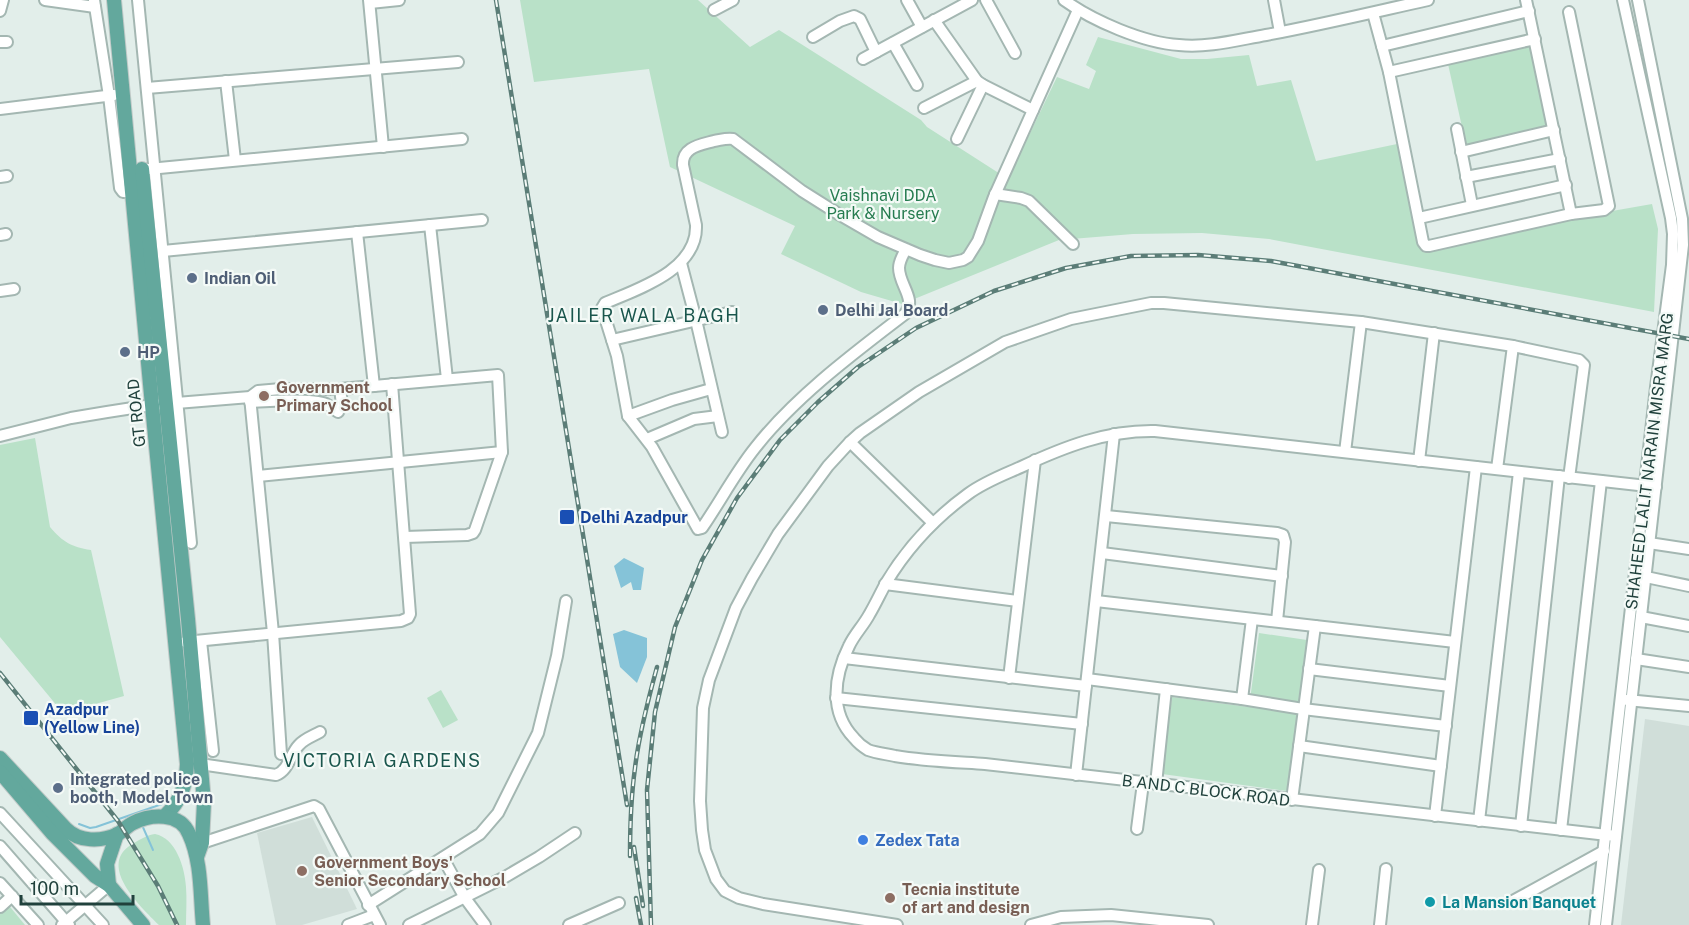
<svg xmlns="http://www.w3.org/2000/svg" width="1689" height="925" font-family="'Public Sans',sans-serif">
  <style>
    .built { fill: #d0ded9 }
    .green { fill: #b9e1c8 }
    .water { fill: #85c3d8 }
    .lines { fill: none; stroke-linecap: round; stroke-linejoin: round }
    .stream { stroke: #85c3d8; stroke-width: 2 }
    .minor-casing { stroke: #a4b7b2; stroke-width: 14 }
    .major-casing { stroke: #c1cac8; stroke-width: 16 }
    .minor { stroke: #fff; stroke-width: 10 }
    .major { stroke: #63a89d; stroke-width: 14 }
    .rail-casing { stroke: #5b7d77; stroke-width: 4.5 }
    .rail { stroke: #f4faf7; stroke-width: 2; stroke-dasharray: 7; stroke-linecap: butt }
    .service-dot { fill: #5c6f8a; stroke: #f4faf7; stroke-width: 2 }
    .education-dot { fill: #8d6e63; stroke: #f4faf7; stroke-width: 2 }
    .transit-dot { fill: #1a4fb4; stroke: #f4faf7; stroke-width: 2 }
    .shop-dot { fill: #3f7fe0; stroke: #f4faf7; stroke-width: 2 }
    .culture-dot { fill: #0f9aa8; stroke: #f4faf7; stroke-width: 2 }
    .labels { text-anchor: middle; stroke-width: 4.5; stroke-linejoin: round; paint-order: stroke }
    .park-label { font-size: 16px; fill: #267c50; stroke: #f4faf7 }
    .service-label { font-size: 16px; font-weight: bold; fill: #4e5e75; stroke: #f4faf7; text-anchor: start }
    .education-label { font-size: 16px; font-weight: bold; fill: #785e54; stroke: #f4faf7; text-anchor: start }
    .street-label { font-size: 16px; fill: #20413c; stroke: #f4faf7 }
    .transit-label { font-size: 16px; font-weight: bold; fill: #164399; stroke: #f4faf7; text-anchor: start }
    .shop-label { font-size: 16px; font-weight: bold; fill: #366cbe; stroke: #f4faf7; text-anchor: start }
    .culture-label { font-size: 16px; font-weight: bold; fill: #0d838f; stroke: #f4faf7; text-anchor: start }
    .neighbourhood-label { font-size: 18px; letter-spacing: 1.5px; fill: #1a564d; stroke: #f4faf7 }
  </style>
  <rect width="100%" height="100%" fill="#e2eeea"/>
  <!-- built -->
  <g class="built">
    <path d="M 1645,719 L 1689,726 L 1689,925 L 1621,925 Z"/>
    <path d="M 312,817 L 357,909 L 302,925 L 276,925 L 257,833 Z"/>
  </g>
  <!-- green -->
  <g class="green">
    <path d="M 520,0 L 698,0 L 750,47 L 779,30 L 921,120 L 927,127 L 1008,179 L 1057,77 L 1089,89 L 1096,71 L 1086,65 L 1098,37 L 1181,59 L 1207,59 L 1249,55 L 1257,86 L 1291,80 L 1316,161 L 1397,144 L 1424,244 L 1652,204 L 1658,229 L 1654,312 L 1269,239 L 1202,233 L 1133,234 L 1059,240 L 902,304 L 861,292 L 781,254 L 795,226 L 670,167 L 649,69 L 534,82 Z"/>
    <path d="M 1532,46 L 1549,127 L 1466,145 L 1448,64 Z"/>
    <path d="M 35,438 L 50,527 C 63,542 71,547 91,550 L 124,696 L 63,713 L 0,637 L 0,445 Z"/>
    <path d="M 1259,633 L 1307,640 L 1287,791 L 1162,774 L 1172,697 L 1249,707 Z"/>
    <path d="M 441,690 L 458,720 L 443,728 L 427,698 Z"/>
    <path d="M 155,834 C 176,838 185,868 186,887 C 187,899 186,913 186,925 L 159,925 C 140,906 95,864 134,843 C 141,839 147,835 155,834 Z"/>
    <path d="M 6,902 L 25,925 L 0,925 L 0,909 Z"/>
  </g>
  <!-- water -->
  <g class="water">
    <path d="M 624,558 L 644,568 L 641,590 L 633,590 L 631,582 L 621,588 L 614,566 Z"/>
    <path d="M 624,630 L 647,638 L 647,657 L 637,683 L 620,667 L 613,634 Z"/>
  </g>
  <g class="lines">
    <!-- stream -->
    <g class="stream">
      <path d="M 79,824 L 90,828 L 96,827 L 162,804 L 169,795"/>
      <path d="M 142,825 L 153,850"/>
    </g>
    <defs>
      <g id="minor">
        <path d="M 45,0 L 95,7"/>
        <path d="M 94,0 L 109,96 L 120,188 L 123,192 L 132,192"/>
        <path d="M 138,0 L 191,543"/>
        <path d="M 369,0 L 383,147"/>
        <path d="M 907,0 L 922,27"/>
        <path d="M 986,0 L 1015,53"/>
        <path d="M 1064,0 C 1093,21 1144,43 1179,45 C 1208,48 1237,40 1266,35 C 1320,25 1374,12 1428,0"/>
        <path d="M 1274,0 L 1280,32"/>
        <path d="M 1526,0 L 1571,214"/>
        <path d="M 370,3 L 399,0"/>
        <path d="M 714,10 L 733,0"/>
        <path d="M 0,11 L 3,0"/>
        <path d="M 1373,13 L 1389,72 L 1423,242 L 1426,246 L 1429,246 L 1571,214 L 1604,210 L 1609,206 L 1569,12"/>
        <path d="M 934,20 L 977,81 L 983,85 L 1033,110"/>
        <path d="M 813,37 L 840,21 L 854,16 L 860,19 L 876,52"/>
        <path d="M 0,42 L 7,42"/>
        <path d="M 893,43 L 917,85"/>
        <path d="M 1382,46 L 1529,11"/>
        <path d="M 863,59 L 972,0"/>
        <path d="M 1389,72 L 1535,39"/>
        <path d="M 226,81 L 235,160"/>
        <path d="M 147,88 L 458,62"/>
        <path d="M 924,108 L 977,81"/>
        <path d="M 0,109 L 114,95"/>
        <path d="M 1457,129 L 1472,205"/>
        <path d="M 957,139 L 983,85"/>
        <path d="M 1461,152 L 1554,130"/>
        <path d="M 149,169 L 462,139"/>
        <path d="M 0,177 L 7,176"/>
        <path d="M 1466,177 L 1560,159"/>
        <path d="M 995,194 L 1021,198 L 1029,201 L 1073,244"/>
        <path d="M 1419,218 L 1566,185"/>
        <path d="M 430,225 L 447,379"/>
        <path d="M 357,232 L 374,386"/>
        <path d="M 0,235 L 6,234"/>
        <path d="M 906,249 C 903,255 899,261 899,268 C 899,285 917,299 905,314 C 854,353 795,397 755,448 C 735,473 720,502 702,528 L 698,529 L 652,447 L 628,416 L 617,356 L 602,308 L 605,303 C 638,289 698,270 696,225 L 683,165 C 682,147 700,145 714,141 C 721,140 726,138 733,139 L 802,191 L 840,215 L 878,237 L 920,255 L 935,260 L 949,263 L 963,260 L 968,257 L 978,241 L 994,197 L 1078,10"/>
        <path d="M 163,251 L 482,220"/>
        <path d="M 681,263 L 696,320 L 722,432"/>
        <path d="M 0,291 L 14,289"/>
        <path d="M 612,340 L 732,312"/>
        <path d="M 1513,346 L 1579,360 L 1584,365 L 1569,478"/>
        <path d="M 250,397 L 273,633 L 281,754"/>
        <path d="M 250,402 C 267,401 312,398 326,404 C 330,406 334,409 338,412 L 342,404 L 340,389"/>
        <path d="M 628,416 L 672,400 L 711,389"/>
        <path d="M 0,436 L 71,418 L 107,412 L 152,405 L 250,397 L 258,391 L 281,389 L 340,389 L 498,375 L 502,452 L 475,530 L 473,533 L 467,535 L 405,537"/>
        <path d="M 647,439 L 694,419 L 718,416"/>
        <path d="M 850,442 L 933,523"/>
        <path d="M 1345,452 L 1361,322"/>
        <path d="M 1419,461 L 1434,333"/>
        <path d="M 258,476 L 502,452"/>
        <path d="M 1106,516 L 1277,533 L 1283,535 L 1285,542 L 1277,621"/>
        <path d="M 1649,543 L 1689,549"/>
        <path d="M 1102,553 L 1282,576"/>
        <path d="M 1646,577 L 1689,586"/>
        <path d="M 885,584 L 1018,601"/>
        <path d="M 1096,601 L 1455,642"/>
        <path d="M 1641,617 L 1689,626"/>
        <path d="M 201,641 L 213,751"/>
        <path d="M 185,642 L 401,621 L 408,618 L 410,614 L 392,384"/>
        <path d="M 844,658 L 1086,686"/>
        <path d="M 1636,659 L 1689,667"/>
        <path d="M 1309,669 L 1450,686"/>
        <path d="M 1009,678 L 1035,460"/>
        <path d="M 1087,679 L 1242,699 L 1252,619"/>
        <path d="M 836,698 L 1082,724"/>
        <path d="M 1242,699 L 1303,709 L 1446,726"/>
        <path d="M 1627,700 L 1689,706"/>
        <path d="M 1299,746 L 1441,766"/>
        <path d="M 200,764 L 276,775 C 289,770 290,754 299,745 C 304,739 313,736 320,732"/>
        <path d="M 1076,775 L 1114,434"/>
        <path d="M 1156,784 L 1166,689"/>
        <path d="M 1292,800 L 1315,626"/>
        <path d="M 0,813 L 103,925"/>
        <path d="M 1435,816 L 1476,467"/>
        <path d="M 1479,821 L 1519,472"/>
        <path d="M 1521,826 L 1559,476"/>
        <path d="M 1137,829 L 1143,783"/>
        <path d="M 1561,830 L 1601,481"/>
        <path d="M 1616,836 L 985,764 C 955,762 924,761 895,756 C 886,754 876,753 868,750 C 863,747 858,743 854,738 C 829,712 834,676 849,646 C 854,635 863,626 869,615 C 875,605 880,594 886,583 C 907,548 935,518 968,494 C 984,482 1003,475 1021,467 C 1064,447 1107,430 1155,431 L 1656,487"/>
        <path d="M 202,843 L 314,806 L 319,809 L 380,925"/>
        <path d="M 0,846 L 69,925"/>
        <path d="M 443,858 L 465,898 L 485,925"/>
        <path d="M 0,883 L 38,925"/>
        <path d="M 1513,901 L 1604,851"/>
        <path d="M 368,905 L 480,834 L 498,813 L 538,733 L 557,656 L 566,601"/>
        <path d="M 0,907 L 12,896"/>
        <path d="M 62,925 L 109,885"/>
        <path d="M 348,925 L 374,915"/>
        <path d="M 409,925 L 505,877 L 539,857 L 575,833"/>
        <path d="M 569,925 L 619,903"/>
        <path d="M 897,925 L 763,904 L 739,898 L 725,891 L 716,879 L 705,850 L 702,830 L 700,801 L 703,708 L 709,680 L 736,608 L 752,578 L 778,534 L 828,466 L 850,442 L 860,433 L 919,392 L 1005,342 L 1071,319 L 1151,303 L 1164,303 L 1361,322 L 1513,346 L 1497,469"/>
        <path d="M 1031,925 L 1061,917 L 1111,915 L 1208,925"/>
        <path d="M 1312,925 L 1319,870"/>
        <path d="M 1380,925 L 1386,869"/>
        <path d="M 1595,925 L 1656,387 L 1672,265 L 1673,234 L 1671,218 L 1623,0"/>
        <path d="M 1606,925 L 1683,245 L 1682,219 L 1638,0"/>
      </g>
      <g id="major">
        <path d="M 114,0 L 152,405 L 187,764 C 186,786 181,800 165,816"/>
        <path d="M 142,169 L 188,619 L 204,802 L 202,843 L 197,857"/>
        <path d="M 0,758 L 66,829 C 79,842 101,842 118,834 C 123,831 127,826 133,823 C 151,814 180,812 189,834 C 202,862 200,895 203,925"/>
        <path d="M 0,772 L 52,833 L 95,876 L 109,885 L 143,925"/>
        <path d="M 109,885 L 107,864 L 117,834"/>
      </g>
    </defs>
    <!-- minor casing -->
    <use href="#minor" class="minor-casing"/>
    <!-- major casing -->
    <use href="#major" class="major-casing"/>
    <!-- minor -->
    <use href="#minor" class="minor"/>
    <!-- major -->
    <use href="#major" class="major"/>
    <defs>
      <g id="rail">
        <path d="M 496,0 L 627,805"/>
        <path d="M 0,673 L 118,821 L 158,886 L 177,925"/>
        <path d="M 634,847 L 643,906"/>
        <path d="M 630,856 C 630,827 631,797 635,768 C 639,734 648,700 657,667"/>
        <path d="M 636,898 L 641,925"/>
        <path d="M 651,925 L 647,790 L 655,712 L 675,627 L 702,560 L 737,498 L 780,440 L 818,402 L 858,367 L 916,328 L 994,291 L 1066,268 L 1131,256 L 1198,255 L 1271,261 L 1689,339"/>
      </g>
    </defs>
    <!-- rail casing -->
    <use href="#rail" class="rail-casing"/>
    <!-- rail -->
    <use href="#rail" class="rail"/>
  </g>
  <!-- markers -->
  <g class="service-dot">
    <circle cx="192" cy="278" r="6"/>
    <circle cx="823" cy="310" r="6"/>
    <circle cx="125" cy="352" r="6"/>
    <circle cx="58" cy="788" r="6"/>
  </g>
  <g class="education-dot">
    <circle cx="264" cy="396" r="6"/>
    <circle cx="302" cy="871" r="6"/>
    <circle cx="890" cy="898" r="6"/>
  </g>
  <g class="transit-dot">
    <rect x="559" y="509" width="16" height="16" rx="3"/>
    <rect x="23" y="710" width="16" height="16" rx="3"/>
  </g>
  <circle class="shop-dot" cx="863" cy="840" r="6"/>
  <circle class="culture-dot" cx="1430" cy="902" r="6"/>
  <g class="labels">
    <!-- park labels -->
    <g class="park-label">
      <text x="883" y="201">Vaishnavi DDA<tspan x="883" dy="18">Park &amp; Nursery</tspan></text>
    </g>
    <!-- service labels -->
    <g class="service-label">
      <text x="204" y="284">Indian Oil</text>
      <text x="835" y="316">Delhi Jal Board</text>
      <text x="137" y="358">HP</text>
      <text x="70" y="785">Integrated police<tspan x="70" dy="18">booth, Model Town</tspan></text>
    </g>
    <!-- education labels -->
    <g class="education-label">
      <text x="276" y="393">Government<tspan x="276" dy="18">Primary School</tspan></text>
      <text x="314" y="868">Government Boys'<tspan x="314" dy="18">Senior Secondary School</tspan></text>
      <text x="902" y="895">Tecnia institute<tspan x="902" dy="18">of art and design</tspan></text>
    </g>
    <!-- street labels -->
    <g class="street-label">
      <text transform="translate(136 413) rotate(-96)" y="6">GT ROAD</text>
      <text transform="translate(1649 461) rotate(-83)" y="6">SHAHEED LALIT NARAIN MISRA MARG</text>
      <text transform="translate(1206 790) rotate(7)" y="6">B AND C BLOCK ROAD</text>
    </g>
    <!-- transit labels -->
    <g class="transit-label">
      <text x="580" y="523">Delhi Azadpur</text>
      <text x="44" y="715">Azadpur<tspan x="44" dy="18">(Yellow Line)</tspan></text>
    </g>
    <!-- shop labels -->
    <g class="shop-label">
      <text x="875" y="846">Zedex Tata</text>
    </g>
    <!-- culture labels -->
    <g class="culture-label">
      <text x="1442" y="908">La Mansion Banquet</text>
    </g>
    <!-- neighbourhood labels -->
    <g class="neighbourhood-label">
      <text x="644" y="322">JAILER WALA BAGH</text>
      <text x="382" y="767">VICTORIA GARDENS</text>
    </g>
  </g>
  <!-- scale -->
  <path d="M21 895v9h112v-9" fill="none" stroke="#20413c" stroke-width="3"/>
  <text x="30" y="895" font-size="18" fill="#20413c" stroke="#f4faf7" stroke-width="4.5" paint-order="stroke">100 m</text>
</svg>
